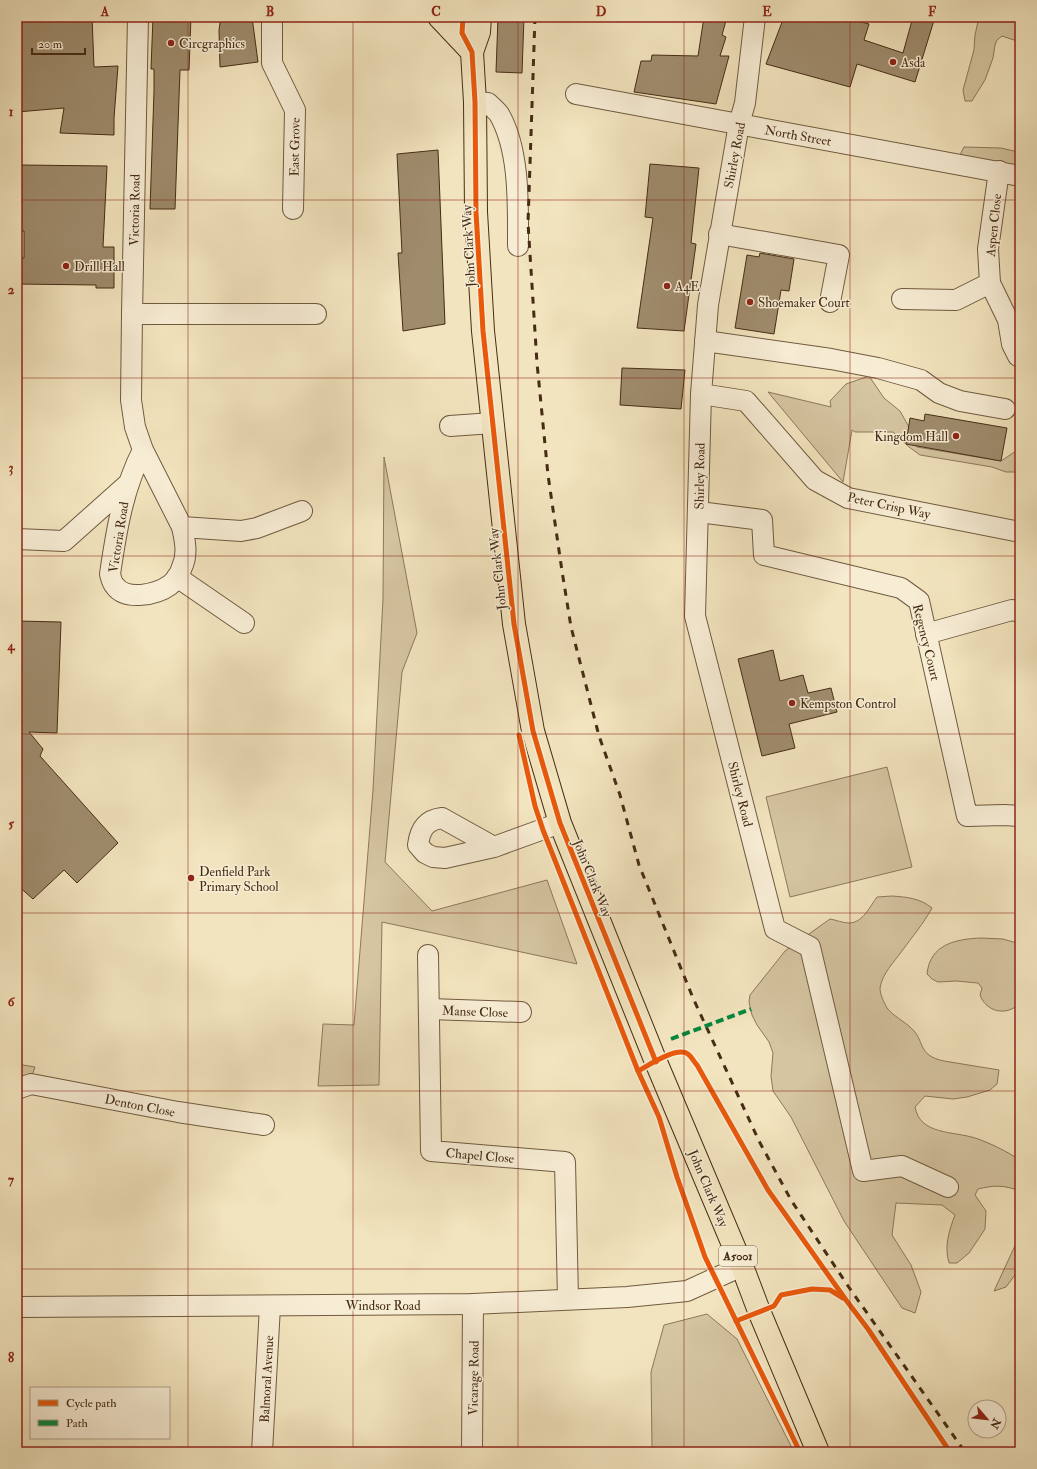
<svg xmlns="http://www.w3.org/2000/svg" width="1037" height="1469" font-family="'IM FELL Double Pica',serif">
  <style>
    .green { fill: #d5c5a1; stroke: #8e785b }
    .building { fill: #9f8c6d; stroke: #462c15 }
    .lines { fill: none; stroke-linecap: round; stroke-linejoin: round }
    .minor-casing { stroke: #715a3f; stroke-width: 22 }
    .major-casing { stroke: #462c15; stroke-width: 24 }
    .minor { stroke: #f7edd5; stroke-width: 20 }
    .major { stroke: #f2e4be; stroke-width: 22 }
    .rail { stroke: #462c15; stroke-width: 3; stroke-dasharray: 7 7; stroke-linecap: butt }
    .quiet { stroke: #00873e; stroke-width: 4; stroke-dasharray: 8 4; stroke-linecap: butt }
    .cycleway-casing { stroke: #f7edd5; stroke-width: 8 }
    .cycleway { stroke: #e8590c; stroke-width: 5 }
    .grid { fill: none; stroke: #8f2418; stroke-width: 1; stroke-opacity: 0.55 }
    .poi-dot { fill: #8f2418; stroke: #f7edd5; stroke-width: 1.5 }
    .labels { text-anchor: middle; stroke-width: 3; stroke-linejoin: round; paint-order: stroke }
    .shield { fill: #f7edd5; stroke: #7b664f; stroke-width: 1 }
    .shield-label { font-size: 12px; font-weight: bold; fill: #462c15 }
    .poi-label { font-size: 13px; fill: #462c15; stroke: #f7edd5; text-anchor: start }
    .street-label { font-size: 13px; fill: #462c15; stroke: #f7edd5 }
    .neatline { fill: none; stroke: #8f2418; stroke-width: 1.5 }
    .grid-label { font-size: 13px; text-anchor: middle; font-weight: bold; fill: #8f2418 }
  </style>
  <rect width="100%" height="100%" fill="#f2e4be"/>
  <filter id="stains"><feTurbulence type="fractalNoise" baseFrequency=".005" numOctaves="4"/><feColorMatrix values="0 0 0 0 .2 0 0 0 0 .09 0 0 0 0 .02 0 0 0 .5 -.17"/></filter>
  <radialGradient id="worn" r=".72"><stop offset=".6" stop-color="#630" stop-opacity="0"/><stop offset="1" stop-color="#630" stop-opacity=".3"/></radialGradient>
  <!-- green -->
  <g class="green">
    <path d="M 979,17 L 1020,17 L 1020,42 L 1002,36 L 997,40 L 995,45 L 993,58 L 985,80 L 972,101 L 965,101 L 963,90 L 974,50 L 975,35 Z"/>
    <path d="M 964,147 L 1001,148 L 1018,152 L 1020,154 L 1020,176 L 958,159 Z"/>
    <path d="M 869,376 L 884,398 L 900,411 L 909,427 L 911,440 L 917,447 L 1001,461 L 1016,451 L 1020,443 L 1020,472 L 1006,472 L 992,467 L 920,455 L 909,447 L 893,432 L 855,432 L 852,430 L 843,482 L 768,392 L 831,407 L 830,401 L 846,384 Z"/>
    <path d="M 384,457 L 417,633 L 402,672 L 385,862 L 432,911 L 547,880 L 577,964 L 382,922 L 379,1085 L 318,1086 L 323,1024 L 354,1025 L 373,790 L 383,599 Z"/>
    <path d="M 887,767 L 912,867 L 790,897 L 766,797 Z"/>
    <path d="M 892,896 C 906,897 920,898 932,908 C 924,923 912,937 902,951 C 894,962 882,974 880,988 C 880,995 884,1002 887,1008 C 893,1016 904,1021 911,1028 C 926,1041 916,1055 944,1061 L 999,1070 L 997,1084 L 990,1090 L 967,1097 L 953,1099 L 925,1096 L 915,1107 C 920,1135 953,1131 975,1138 C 988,1142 1008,1152 1020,1160 L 1020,1191 C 1004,1185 994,1185 978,1189 L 975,1195 L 986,1211 L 985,1229 L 969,1253 L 957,1263 L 949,1263 C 944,1246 949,1231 955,1215 L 942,1205 L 896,1203 L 892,1235 L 911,1265 L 921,1292 L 915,1313 L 902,1308 L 844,1221 L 791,1117 L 773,1091 L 771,1076 L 773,1053 L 769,1042 L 757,1025 L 752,1015 L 749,1002 L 750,995 L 785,951 L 830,919 C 836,920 843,923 849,923 C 863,923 870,906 877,897 Z"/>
    <path d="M 981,938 L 1003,939 L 1020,944 L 1020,1003 C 1007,1017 986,1012 980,995 L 982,988 L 978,983 L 956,981 L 938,982 L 932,979 L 927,974 C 930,944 956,939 981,938 Z"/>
    <path d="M 17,1064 L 35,1067 L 31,1079 L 17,1083 Z"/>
    <path d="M 1020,1235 L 1020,1268 L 1006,1287 L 994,1291 Z"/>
    <path d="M 707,1314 L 737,1339 L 794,1452 L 657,1452 L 652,1447 L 651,1372 L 664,1325 Z"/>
  </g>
  <!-- building -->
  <g class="building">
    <path d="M 17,17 L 92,17 L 94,67 L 118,66 L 114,118 L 114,135 L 60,133 L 64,108 L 17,112 Z"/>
    <path d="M 153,17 L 191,17 L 189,70 L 180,70 L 175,209 L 150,209 L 154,91 L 154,69 L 151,69 Z"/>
    <path d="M 221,17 L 252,17 L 258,62 L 220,67 L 219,30 Z"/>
    <path d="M 498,17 L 524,17 L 522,73 L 496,72 Z"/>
    <path d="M 704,17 L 727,17 L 722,35 L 726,37 L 720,56 L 729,56 L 716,104 L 634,92 L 641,61 L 651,61 L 652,55 L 698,56 Z"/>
    <path d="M 784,17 L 841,17 L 869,24 L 864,40 L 903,53 L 913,17 L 935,17 L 915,82 L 857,64 L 850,87 L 766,64 Z"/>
    <path d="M 438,150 L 445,324 L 403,331 L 398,253 L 402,253 L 397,154 Z"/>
    <path d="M 650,164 L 699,168 L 691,243 L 696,244 L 684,331 L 637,328 L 653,218 L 645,217 Z"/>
    <path d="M 21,165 L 107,166 L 103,247 L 114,247 L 114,288 L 96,288 L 96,285 L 17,284 L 17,258 L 24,258 L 24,231 L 18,231 Z"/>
    <path d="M 760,253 L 794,259 L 789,291 L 781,290 L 774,334 L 735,328 L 747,255 L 759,257 Z"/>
    <path d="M 622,368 L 685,370 L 681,409 L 620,405 Z"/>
    <path d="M 925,414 L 1007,428 L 1001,461 L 906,444 L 910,418 L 924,421 Z"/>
    <path d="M 17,621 L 61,622 L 57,733 L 29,732 L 43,749 L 40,756 L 118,843 L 77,883 L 64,870 L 33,899 L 17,885 Z"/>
    <path d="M 773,650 L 780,681 L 803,675 L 808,693 L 831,688 L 837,712 L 789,724 L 795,748 L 762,756 L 738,659 Z"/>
  </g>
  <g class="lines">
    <defs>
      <g id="minor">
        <path d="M 138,17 L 132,314 L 131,400 L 135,427 L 143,450 L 182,527 C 185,540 188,555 182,567 C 180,574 175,581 170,585 C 156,595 126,601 115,586 C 112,583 111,578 110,574 C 116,533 123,488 143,450"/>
        <path d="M 272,17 L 272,63 L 295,110 L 293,209"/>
        <path d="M 755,17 L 745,103 L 739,124 L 708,305 L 701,394 L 695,616 L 775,929 L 810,947 L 863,1171 L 902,1166 L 948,1187"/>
        <path d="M 576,94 L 1020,176"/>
        <path d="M 475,102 L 488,103 C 491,106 496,110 499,114 C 520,150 518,205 518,246"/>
        <path d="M 719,234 L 839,255 L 830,302"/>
        <path d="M 990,283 L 1008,320 L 1012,344 L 1018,356 L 1020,357"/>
        <path d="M 902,299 L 956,300 L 990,283 L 988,249 L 999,171"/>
        <path d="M 132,314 L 316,314"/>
        <path d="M 705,341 L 831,359 L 878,368 L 921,380 L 939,393 L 960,401 L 1005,409"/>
        <path d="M 701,394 L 746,401 L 815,480 L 848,498 L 1020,532"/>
        <path d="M 450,426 L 493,423"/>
        <path d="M 699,512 L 762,520 L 764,555 L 901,588 L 919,601 L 967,816 L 1004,815 L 1020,816"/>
        <path d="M 182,527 L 241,531 L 257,528 L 302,511"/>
        <path d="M 17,539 L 64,541 L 128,484"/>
        <path d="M 177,577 L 244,623"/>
        <path d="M 926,634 L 1012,610 L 1020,612"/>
        <path d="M 494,847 L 442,818 C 426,820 420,829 418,845 L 425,853 L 433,857 L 445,858 L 494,847 L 560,823"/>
        <path d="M 428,955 L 431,1151 L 565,1162 L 568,1299"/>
        <path d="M 429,1009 L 521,1012"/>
        <path d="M 17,1089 L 31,1084 L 178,1112 L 264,1125"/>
        <path d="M 17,1307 L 473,1304 L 627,1297 L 687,1291 L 742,1266"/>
        <path d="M 262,1452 L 270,1306"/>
        <path d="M 472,1452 L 473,1304"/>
      </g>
      <g id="major">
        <path d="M 439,17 L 472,52 L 475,102 L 476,212 L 483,331 L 514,624 L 533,731 L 560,823 L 656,1062 L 742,1266 L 759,1311 L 818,1452"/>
        <path d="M 463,17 L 462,33 L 470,49"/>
        <path d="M 472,52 L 479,32 L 480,17"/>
      </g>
    </defs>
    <!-- minor casing -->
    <use href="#minor" class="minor-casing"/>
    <!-- major casing -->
    <use href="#major" class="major-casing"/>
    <!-- minor -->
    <use href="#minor" class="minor"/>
    <!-- major -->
    <use href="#major" class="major"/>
    <!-- rail -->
    <path class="rail" d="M 535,17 L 528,223 L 537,363 L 548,475 L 562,571 L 571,627 L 599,736 L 620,795 L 639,865 L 693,998 L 759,1141 L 791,1200 L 848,1286 L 965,1452"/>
    <!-- quiet -->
    <path class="quiet" d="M 671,1039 L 751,1009"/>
    <defs>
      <g id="cycleway">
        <path d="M 463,17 L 462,33 L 472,52 L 475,102 L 476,212 L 483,331 L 514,624 L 533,731 L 560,823 L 656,1062"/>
        <path d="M 519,735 L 535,806 L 543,830 L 638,1071 L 659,1117 L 677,1177 L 705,1257 L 800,1452"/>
        <path d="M 638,1071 C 649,1065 677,1046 688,1054 C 692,1057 694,1062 697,1065 L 768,1190 L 846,1300 L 868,1329 L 950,1452"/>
        <path d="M 736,1321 L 774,1306 L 781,1295 L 812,1289 L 830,1290 L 843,1298"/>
      </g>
    </defs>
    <!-- cycleway casing -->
    <use href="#cycleway" class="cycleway-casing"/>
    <!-- cycleway -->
    <use href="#cycleway" class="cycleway"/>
  </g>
  <!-- grid -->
  <path class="grid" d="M 188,17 L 188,1452M 353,17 L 353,1452M 518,17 L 518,1452M 684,17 L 684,1452M 850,17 L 850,1452M 17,200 L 1020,200M 17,378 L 1020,378M 17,556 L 1020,556M 17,734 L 1020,734M 17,913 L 1020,913M 17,1091 L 1020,1091M 17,1269 L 1020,1269"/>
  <!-- markers -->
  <g class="poi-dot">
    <circle cx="171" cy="43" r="4"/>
    <circle cx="893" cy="62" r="4"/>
    <circle cx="66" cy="266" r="4"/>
    <circle cx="667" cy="286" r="4"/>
    <circle cx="750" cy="302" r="4"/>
    <circle cx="956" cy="436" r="4"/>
    <circle cx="792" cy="703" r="4"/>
    <circle cx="191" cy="878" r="4"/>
  </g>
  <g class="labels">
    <!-- shield labels -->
    <rect class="shield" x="719" y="1246" width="38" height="20" rx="3"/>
    <g class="shield-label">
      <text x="738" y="1260">A5001</text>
    </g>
    <!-- poi labels -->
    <g class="poi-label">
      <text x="179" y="48">Circgraphics</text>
      <text x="901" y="67">Asda</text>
      <text x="74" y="271">Drill Hall</text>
      <text x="675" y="291">A4E</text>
      <text x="758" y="307">Shoemaker Court</text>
      <text x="948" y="441" text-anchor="end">Kingdom Hall</text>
      <text x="800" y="708">Kempston Control</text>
      <text x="199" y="876">Denfield Park<tspan x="199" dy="15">Primary School</tspan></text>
    </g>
    <!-- street labels -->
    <g class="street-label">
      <text transform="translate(798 135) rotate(10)" y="5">North Street</text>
      <text transform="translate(294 147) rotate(-89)" y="5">East Grove</text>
      <text transform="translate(734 155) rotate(-79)" y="5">Shirley Road</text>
      <text transform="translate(134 210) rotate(-89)" y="5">Victoria Road</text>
      <text transform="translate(993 225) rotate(-84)" y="5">Aspen Close</text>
      <text transform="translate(468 246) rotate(-93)" y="5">John Clark Way</text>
      <text transform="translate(699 476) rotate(-89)" y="5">Shirley Road</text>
      <text transform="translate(889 505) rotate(12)" y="5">Peter Crisp Way</text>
      <text transform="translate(118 537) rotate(-81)" y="5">Victoria Road</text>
      <text transform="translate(497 569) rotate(-96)" y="5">John Clark Way</text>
      <text transform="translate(927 642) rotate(76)" y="5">Regency Court</text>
      <text transform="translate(741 794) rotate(76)" y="5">Shirley Road</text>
      <text transform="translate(593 878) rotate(68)" y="5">John Clark Way</text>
      <text transform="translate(475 1011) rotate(2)" y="5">Manse Close</text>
      <text transform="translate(140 1105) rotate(11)" y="5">Denton Close</text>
      <text transform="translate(480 1155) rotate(5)" y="5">Chapel Close</text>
      <text transform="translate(709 1188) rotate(67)" y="5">John Clark Way</text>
      <text x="383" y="1310">Windsor Road</text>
      <text transform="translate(473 1378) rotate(-89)" y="5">Vicarage Road</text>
      <text transform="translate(266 1379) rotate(-87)" y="5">Balmoral Avenue</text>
    </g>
  </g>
  <!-- margin -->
  <rect width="1037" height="1469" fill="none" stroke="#f2e4be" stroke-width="44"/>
  <!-- legend -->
  <rect x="30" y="1387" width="140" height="52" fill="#f7edd5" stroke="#b0a088"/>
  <rect x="38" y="1400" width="20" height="6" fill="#e8590c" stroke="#b0a088"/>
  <text x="66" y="1407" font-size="12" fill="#462c15">Cycle path</text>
  <rect x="38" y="1420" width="20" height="6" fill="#00873e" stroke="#b0a088"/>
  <text x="66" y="1427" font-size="12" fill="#462c15">Path</text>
  <!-- north arrow -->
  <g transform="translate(987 1419) rotate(118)"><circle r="19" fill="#f7edd5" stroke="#b0a088"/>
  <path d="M0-3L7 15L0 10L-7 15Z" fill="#8f2418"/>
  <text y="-6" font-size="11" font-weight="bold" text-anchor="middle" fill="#462c15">N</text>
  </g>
  <!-- scale -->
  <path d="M32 48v6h53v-6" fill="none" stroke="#462c15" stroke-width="2"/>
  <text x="38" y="48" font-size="12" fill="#462c15" stroke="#f7edd5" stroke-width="3" paint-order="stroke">20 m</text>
  <rect x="22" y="22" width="993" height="1425" class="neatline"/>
  <g class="grid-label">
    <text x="105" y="16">A</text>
    <text x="270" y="16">B</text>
    <text x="436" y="16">C</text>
    <text x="601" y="16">D</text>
    <text x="767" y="16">E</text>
    <text x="932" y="16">F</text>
    <text x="11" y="116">1</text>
    <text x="11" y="294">2</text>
    <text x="11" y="472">3</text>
    <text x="11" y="650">4</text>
    <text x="11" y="828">5</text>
    <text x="11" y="1006">6</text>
    <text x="11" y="1184">7</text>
    <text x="11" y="1362">8</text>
  </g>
  <rect width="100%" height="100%" filter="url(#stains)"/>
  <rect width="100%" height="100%" fill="url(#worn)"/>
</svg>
